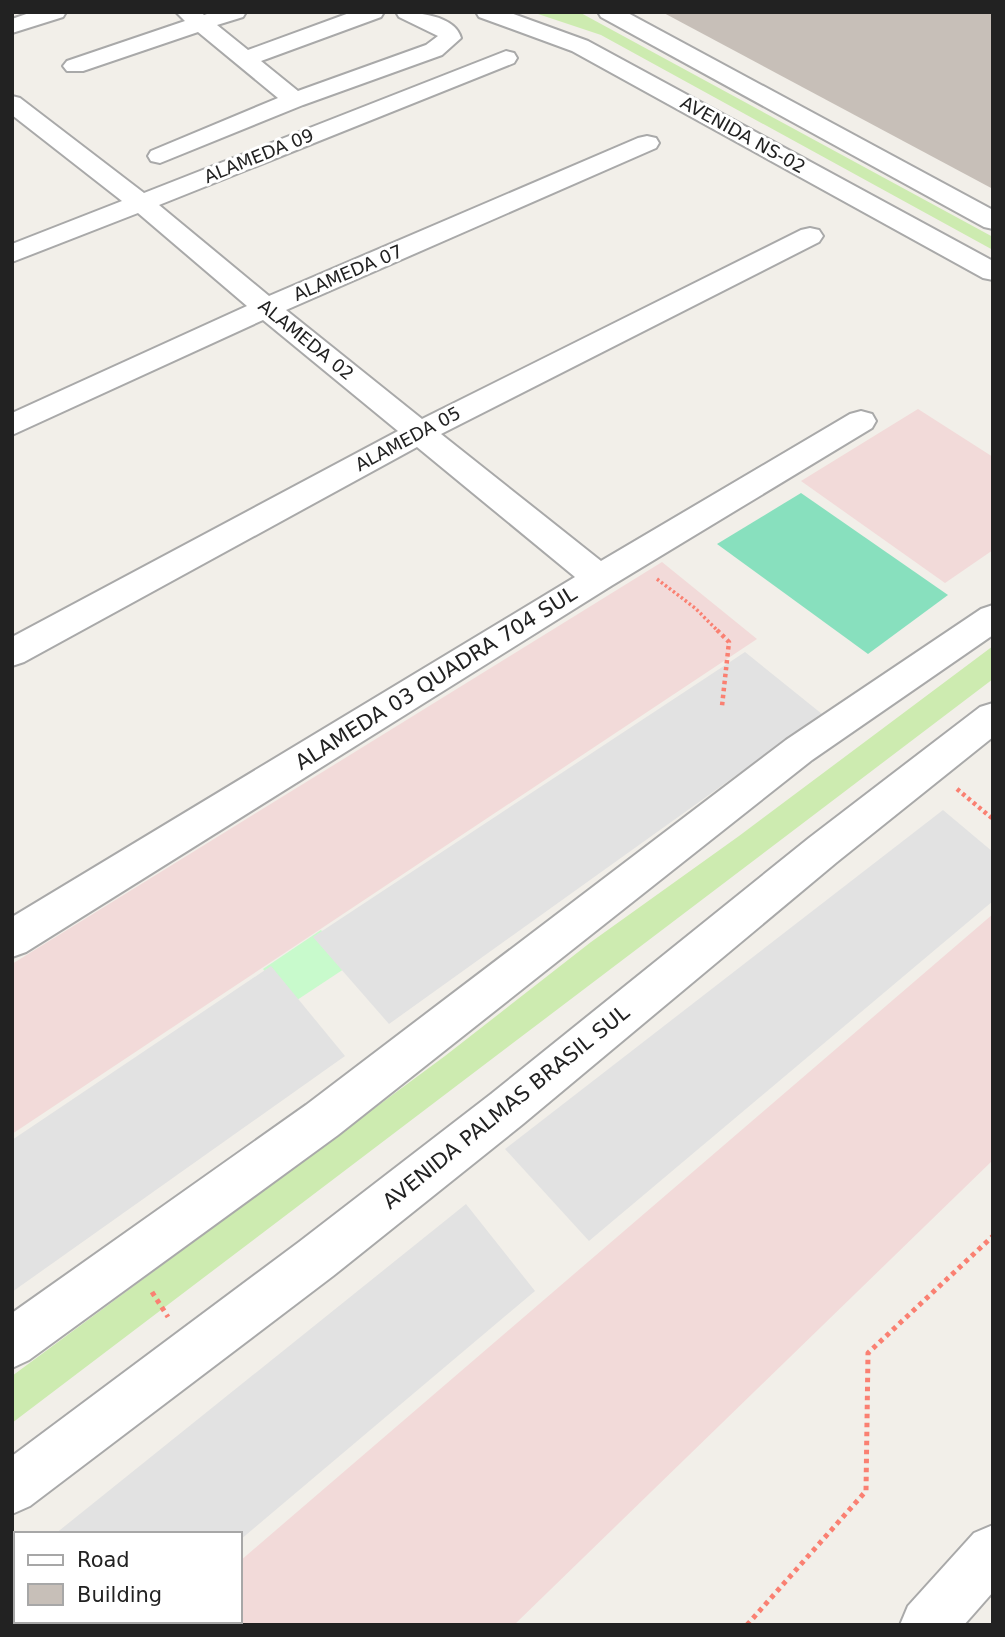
<svg xmlns="http://www.w3.org/2000/svg" width="1005" height="1637" font-family="'DejaVu Sans',sans-serif">
  <style>
    .commercial { fill: #f2dad9 }
    .grass { fill: #cdebb0 }
    .park { fill: #c8facc }
    .pitch { fill: #88e0be }
    .parking { fill: #e2e2e2 }
    .building { fill: #c7bfb8 }
    .lines { fill: none; stroke-linecap: round; stroke-linejoin: round }
    .minor-casing { stroke: #a9a9a9; stroke-width: 4 }
    .path-far2 { stroke: #fa8072; stroke-width: 3.5; stroke-dasharray: 2.5 2.5; stroke-linecap: butt }
    .path-far1 { stroke: #fa8072; stroke-width: 4.5; stroke-dasharray: 3.5 3.5; stroke-linecap: butt }
    .path { stroke: #fa8072; stroke-width: 5; stroke-dasharray: 4.5 4.5; stroke-linecap: butt }
    .minor { fill: #fff; fill-rule: evenodd }
    .labels { text-anchor: middle; stroke-width: 6; stroke-linejoin: round; paint-order: stroke }
    .far-street-label { font-size: 18px; fill: #222; stroke: #fff }
    .street-label { font-size: 21px; fill: #222; stroke: #fff }
  </style>
  <rect width="100%" height="100%" fill="#f2efe9"/>
  <!-- commercial -->
  <g class="commercial">
    <path d="M 918,409 L 993,457 L 993,550 L 945,583 L 801,481 Z"/>
    <path d="M 662,562 L 757,639 L 12,1134 L 12,964 Z"/>
    <path d="M 993,914 L 993,1160 L 514,1625 L 165,1625 L 169,1621 L 240,1621 L 240,1561 Z"/>
  </g>
  <!-- grass -->
  <g class="grass">
    <path d="M 532,12 L 579,12 L 993,237 L 993,250 L 601,35 Z"/>
    <path d="M 993,646 L 993,679 L 12,1423 L 12,1376 L 445,1056 L 591,942 L 739,836 Z"/>
  </g>
  <!-- park -->
  <path class="park" d="M 321,930 L 350,965 L 291,1004 L 263,969 Z"/>
  <!-- pitch -->
  <path class="pitch" d="M 801,493 L 948,595 L 868,654 L 717,544 Z"/>
  <!-- parking -->
  <g class="parking">
    <path d="M 745,652 L 822,714 L 389,1024 L 313,937 Z"/>
    <path d="M 943,810 L 993,852 L 993,901 L 589,1241 L 505,1149 Z"/>
    <path d="M 271,966 L 345,1056 L 12,1292 L 12,1140 Z"/>
    <path d="M 466,1204 L 535,1291 L 240,1540 L 240,1534 L 55,1534 Z"/>
    <path d="M 16,1565 L 16,1621 L 143,1621 L 139,1625 L 12,1625 L 12,1568 Z"/>
  </g>
  <!-- building -->
  <path class="building" d="M 662,12 L 993,12 L 993,189 Z"/>
  <g class="lines">
    <defs>
      <g id="minor">
        <path d="M 32,12 L 66,12 L 63,17 L 12,33 L 12,19 Z"/>
        <path d="M 176,12 L 201,12 L 204,15 L 213,12 L 246,12 L 243,17 L 217,25 L 248,50 L 352,12 L 384,12 L 381,17 L 261,61 L 298,91 L 426,45 L 438,36 L 399,17 L 396,12 C 416,12 455,15 461,38 L 442,55 L 303,105 L 160,163 L 151,161 L 148,156 L 151,151 L 278,98 L 198,32 L 83,71 L 67,71 L 63,66 L 67,61 L 185,21 Z"/>
        <path d="M 476,12 L 508,12 L 588,41 L 993,261 L 993,280 L 983,278 L 572,51 L 479,17 Z"/>
        <path d="M 598,12 L 626,12 L 993,210 L 993,229 L 984,227 L 601,17 Z"/>
        <path d="M 506,51 L 514,53 L 517,58 L 514,63 L 159,205 L 269,296 L 638,138 L 647,136 L 656,138 L 659,143 L 656,148 L 286,310 L 422,419 L 801,230 L 810,228 L 819,230 L 823,236 L 819,242 L 441,434 L 601,561 L 850,414 L 861,411 L 872,414 L 876,421 L 872,428 L 611,586 L 26,952 L 12,957 L 12,917 L 575,577 L 417,447 L 24,662 L 12,666 L 12,637 L 398,431 L 263,320 L 12,435 L 12,413 L 247,306 L 138,213 L 12,262 L 12,244 L 122,201 L 12,115 L 12,96 L 20,98 L 144,193 Z"/>
        <path d="M 993,605 L 993,635 L 812,760 L 338,1135 L 29,1360 L 12,1368 L 12,1313 L 306,1105 L 786,740 L 981,609 Z"/>
        <path d="M 993,703 L 993,737 L 837,862 L 523,1124 L 333,1276 L 30,1506 L 12,1514 L 12,1456 L 299,1242 L 491,1094 L 809,838 L 980,707 Z"/>
        <path d="M 993,1525 L 993,1592 L 964,1625 L 900,1625 L 908,1606 L 974,1533 Z"/>
      </g>
    </defs>
    <!-- minor casing -->
    <use href="#minor" class="minor-casing"/>
    <!-- path-far2 -->
    <path class="path-far2" d="M 657,579 L 695,608 L 718,631"/>
    <!-- path-far1 -->
    <g class="path-far1">
      <path d="M 717,630 L 729,642 L 722,706"/>
      <path d="M 957,789 L 993,819"/>
    </g>
    <!-- path -->
    <g class="path">
      <path d="M 152,1292 L 168,1317"/>
      <path d="M 747,1625 L 866,1491 L 868,1353 L 993,1236"/>
    </g>
    <!-- minor -->
    <use href="#minor" class="minor"/>
  </g>
  <g class="labels">
    <!-- far-street labels -->
    <g class="far-street-label">
      <text transform="translate(743 135) rotate(29)" y="6">AVENIDA NS-02</text>
      <text transform="translate(259 156) rotate(-22)" y="6">ALAMEDA 09</text>
      <text transform="translate(348 273) rotate(-23)" y="6">ALAMEDA 07</text>
      <text transform="translate(306 340) rotate(39)" y="6">ALAMEDA 02</text>
      <text transform="translate(408 439) rotate(-28)" y="6">ALAMEDA 05</text>
    </g>
    <!-- street labels -->
    <g class="street-label">
      <text transform="translate(436 678) rotate(-32)" y="7">ALAMEDA 03 QUADRA 704 SUL</text>
      <text transform="translate(506 1107) rotate(-39)" y="7">AVENIDA PALMAS BRASIL SUL</text>
    </g>
  </g>
  <!-- border -->
  <rect width="1005" height="1637" fill="none" stroke="#222222" stroke-width="28"/>
  <!-- legend -->
  <rect x="14" y="1532" width="228" height="91" fill="#ffffff" stroke="#a7a7a7" stroke-width="2"/>
  <rect x="28" y="1555" width="35" height="10" fill="#ffffff" stroke="#a7a7a7" stroke-width="2"/>
  <text x="77" y="1567" font-size="21" fill="#222222">Road</text>
  <rect x="28" y="1584" width="35" height="21" fill="#c7bfb8" stroke="#a7a7a7" stroke-width="2"/>
  <text x="77" y="1602" font-size="21" fill="#222222">Building</text>
</svg>
